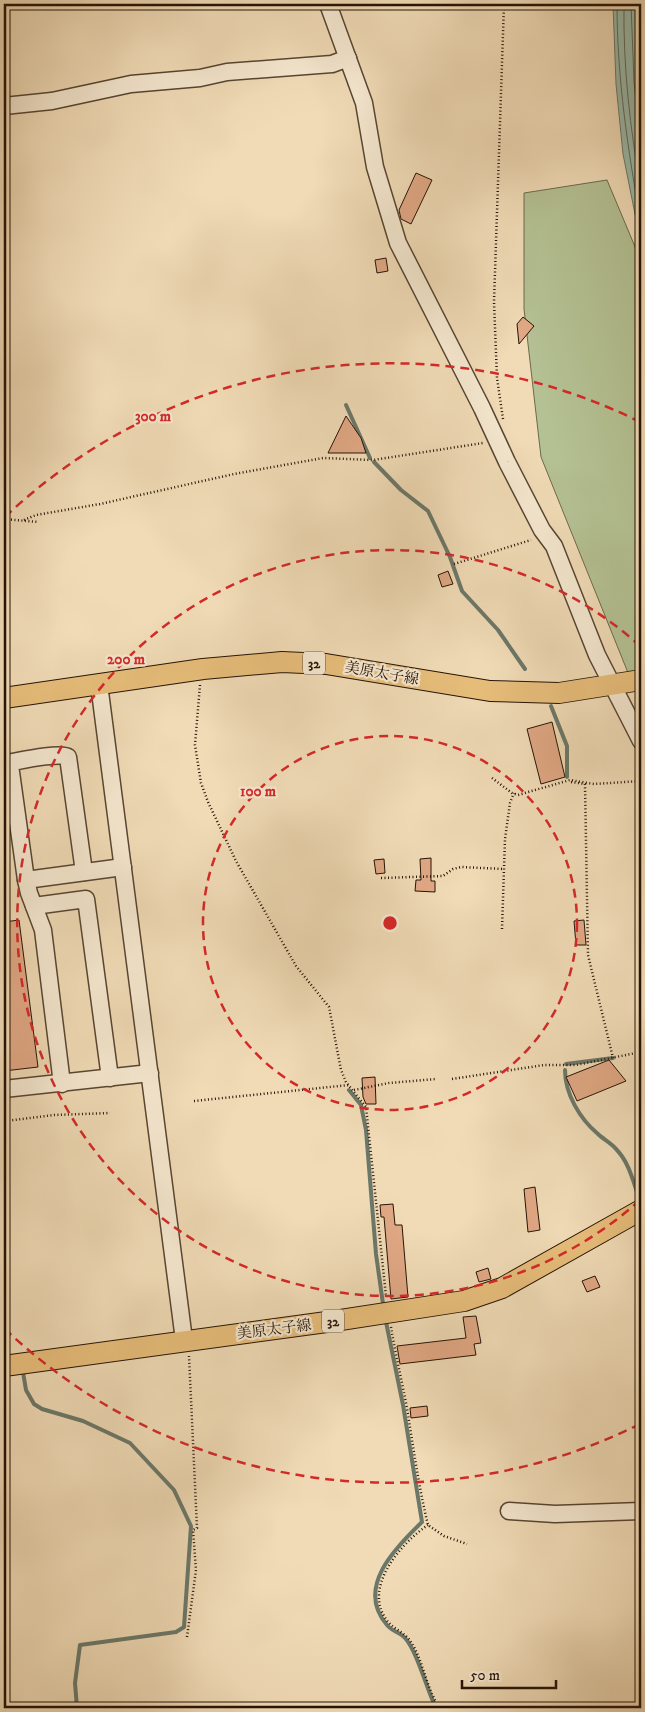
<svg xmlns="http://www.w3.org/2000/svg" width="645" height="1712" font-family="'IM FELL DW Pica','Noto Serif JP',serif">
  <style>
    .green { fill: #b4c193; stroke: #6c6a4c }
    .water { fill: #9abbab; stroke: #6b7869 }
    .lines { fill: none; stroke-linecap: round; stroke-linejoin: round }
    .shore { stroke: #606758; stroke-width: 1 }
    .stream { stroke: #6b7869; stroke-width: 4 }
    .building { fill: #e1a885; stroke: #251306 }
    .minor-casing { stroke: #584532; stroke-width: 19 }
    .major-casing { stroke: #251306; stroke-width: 22 }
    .path { stroke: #251306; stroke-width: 2.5; stroke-dasharray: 1 2.5; stroke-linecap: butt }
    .minor { stroke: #f5e8d0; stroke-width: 16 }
    .major { stroke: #e8be7b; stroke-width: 20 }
    .ring { fill: none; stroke: #d62828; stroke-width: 2.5; stroke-dasharray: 9 6 }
    .labels { text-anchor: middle; stroke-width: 4.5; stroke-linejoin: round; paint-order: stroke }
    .shield { fill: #f5e8d0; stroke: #635343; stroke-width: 1 }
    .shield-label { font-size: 14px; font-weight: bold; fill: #251306 }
    .street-label { font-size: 15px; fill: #251306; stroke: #f5e8d0 }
    .centre { fill: #d62828; stroke: #f5e8d0; stroke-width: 2.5 }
    .ring-label { font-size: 15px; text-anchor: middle; font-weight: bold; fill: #d62828; stroke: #f5e8d0; stroke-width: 4.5; stroke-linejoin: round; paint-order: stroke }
  </style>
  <rect width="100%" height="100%" fill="#f0dbb6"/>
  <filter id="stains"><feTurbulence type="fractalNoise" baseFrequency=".004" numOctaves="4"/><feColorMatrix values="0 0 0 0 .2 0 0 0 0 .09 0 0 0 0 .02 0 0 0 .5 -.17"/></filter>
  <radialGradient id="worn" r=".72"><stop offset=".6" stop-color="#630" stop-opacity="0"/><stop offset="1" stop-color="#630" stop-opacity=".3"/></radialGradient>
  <!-- green -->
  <path class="green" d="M 607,180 L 641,261 L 641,705 L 541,457 L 524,309 L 524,193 Z"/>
  <!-- water -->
  <path class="water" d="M 613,4 L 641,4 L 641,244 L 623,154 L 616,84 Z"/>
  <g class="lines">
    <!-- shore -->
    <g class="shore">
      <path d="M 617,4 C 617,78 628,151 641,223"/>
      <path d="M 624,4 C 623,66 630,129 641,189"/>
      <path d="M 631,4 L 634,82 L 641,147"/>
    </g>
    <!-- stream -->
    <g class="stream">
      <path d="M 346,405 L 370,458"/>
      <path d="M 374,462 L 401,490 L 428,511 L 450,557 L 462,591 L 498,630 L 525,669"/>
      <path d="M 551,706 L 567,746 L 567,777"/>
      <path d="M 566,1064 L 613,1058"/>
      <path d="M 565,1070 C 565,1094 580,1119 598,1134 C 603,1139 611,1143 616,1149 C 629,1162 633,1181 639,1198"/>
      <path d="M 349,1090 L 361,1105 L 366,1130 L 376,1254 L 383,1304"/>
      <path d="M 386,1322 L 403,1405 L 422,1522 C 395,1548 355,1588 387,1625 C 391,1631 400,1632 405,1638 C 417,1651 427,1690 436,1708"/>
      <path d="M 23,1372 L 26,1390 L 34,1404 L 42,1409 L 83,1421 L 130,1443 L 174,1490 L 191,1526 L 184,1627 L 176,1632 L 80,1645 L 75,1683 L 77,1708"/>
    </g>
  </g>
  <!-- building -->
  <g class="building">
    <path d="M 416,173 L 432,180 L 411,224 L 401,219 L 399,210 Z"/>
    <path d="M 386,258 L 388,271 L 377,273 L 375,260 Z"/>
    <path d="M 523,317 L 534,326 L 519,344 L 517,324 Z"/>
    <path d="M 346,416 L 361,438 L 366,453 L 328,453 Z"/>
    <path d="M 448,571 L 453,584 L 442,587 L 438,575 Z"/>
    <path d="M 552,722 L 565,777 L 541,784 L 527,729 Z"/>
    <path d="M 431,858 L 431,881 L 435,881 L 435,892 L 415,891 L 416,880 L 421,880 L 420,859 Z"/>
    <path d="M 384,859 L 385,873 L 376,874 L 374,860 Z"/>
    <path d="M 19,920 L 38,1067 L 4,1071 L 4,922 Z"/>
    <path d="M 584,920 L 586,945 L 576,945 L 574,921 Z"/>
    <path d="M 609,1060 L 626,1081 L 577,1101 L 566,1077 Z"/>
    <path d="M 375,1077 L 376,1104 L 366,1104 L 363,1097 L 362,1078 Z"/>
    <path d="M 535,1187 L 540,1230 L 528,1232 L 524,1189 Z"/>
    <path d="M 393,1204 L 395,1225 L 402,1225 L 408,1297 L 391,1299 L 384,1217 L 381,1217 L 380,1205 Z"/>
    <path d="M 488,1268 L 491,1279 L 479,1282 L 476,1272 Z"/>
    <path d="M 595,1276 L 600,1287 L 587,1292 L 582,1281 Z"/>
    <path d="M 476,1316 L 481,1343 L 474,1344 L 476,1355 L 400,1364 L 397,1346 L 466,1338 L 463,1317 Z"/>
    <path d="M 427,1406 L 428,1416 L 411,1418 L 410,1408 Z"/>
  </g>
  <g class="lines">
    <defs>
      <g id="minor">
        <path d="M 328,4 L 364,103 L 375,167 L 398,243 L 482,408 L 507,462 L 542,530 L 554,546 L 597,655 L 641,741"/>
        <path d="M 4,106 L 52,101 L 131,84 L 200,78 L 227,72 L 332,64 L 348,58"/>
        <path d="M 99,684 L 184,1340"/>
        <path d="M 26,880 L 10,765 L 12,762 C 23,760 62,752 68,757 L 84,872"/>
        <path d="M 34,906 L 86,899 L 110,1078"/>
        <path d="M 62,1084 L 43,930 L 29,893 L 26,880 L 123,867"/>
        <path d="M 4,1089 L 150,1073"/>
        <path d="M 509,1511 L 555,1514 L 641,1511"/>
      </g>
      <g id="major">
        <path d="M 4,698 L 203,669 L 282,662 L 326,664 L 490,691 L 559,693 L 641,680"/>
        <path d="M 4,1366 L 334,1321 L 464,1301 L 502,1288 L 641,1210"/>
      </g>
    </defs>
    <!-- minor casing -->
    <use href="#minor" class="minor-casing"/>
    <!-- major casing -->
    <use href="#major" class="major-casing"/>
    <!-- path -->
    <g class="path">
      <path d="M 503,419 L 497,378 L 494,302 L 504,4"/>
      <path d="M 4,519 L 38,522"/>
      <path d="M 24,520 L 36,515 L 100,504 L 234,474 L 323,458 L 373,460 L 483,443"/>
      <path d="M 454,564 L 531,540"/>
      <path d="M 200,685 L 195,745 L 201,783 L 208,802 L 236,861 L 296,966 L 329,1007 L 341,1070 L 346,1082 L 366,1107 L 386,1296"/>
      <path d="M 492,778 L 512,793 L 518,795 L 570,780 L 594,784 L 641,781"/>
      <path d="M 571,782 L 585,784 L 588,955 L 613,1058"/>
      <path d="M 381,878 L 443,876 L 453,869 L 461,867 L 504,869"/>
      <path d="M 502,929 L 505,839 L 510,803 L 514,793"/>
      <path d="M 452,1079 L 544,1065 L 576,1065 L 641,1052"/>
      <path d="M 354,1090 L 389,1083 L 436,1079"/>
      <path d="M 194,1101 L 349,1085"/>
      <path d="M 4,1132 L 6,1121 L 54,1115 L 110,1113"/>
      <path d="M 391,1327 C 395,1352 401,1377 406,1403 C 413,1444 418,1484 428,1525 L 444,1536 L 467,1544"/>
      <path d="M 428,1525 C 401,1543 363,1587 386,1619 C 392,1629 405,1632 411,1642 C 424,1662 426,1689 440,1708"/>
      <path d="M 187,1637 L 196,1570 L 193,1530 L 197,1528 L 189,1356"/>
    </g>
    <!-- minor -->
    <use href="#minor" class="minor"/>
    <!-- major -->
    <use href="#major" class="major"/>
  </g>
  <!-- distance rings -->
  <g class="ring">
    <circle cx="390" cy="923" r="187"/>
    <path d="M640 1200A373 373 0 1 1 640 646"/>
    <path d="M640 1424A560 560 0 0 1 5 1329M5 517A560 560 0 0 1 640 422"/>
  </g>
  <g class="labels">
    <!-- shield labels -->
    <g class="shield">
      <rect x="303" y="651.5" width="22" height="23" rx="4"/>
      <rect x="322" y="1309.5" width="22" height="23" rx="4"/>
    </g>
    <g class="shield-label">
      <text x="314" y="668">32</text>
      <text x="333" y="1326">32</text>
    </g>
    <!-- street labels -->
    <g class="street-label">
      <text transform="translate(382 673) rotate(10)" y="5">美原太子線</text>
      <text transform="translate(274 1329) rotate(-7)" y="5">美原太子線</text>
    </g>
  </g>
  <circle cx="390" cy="923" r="8" class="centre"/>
  <g class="ring-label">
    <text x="153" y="421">300 m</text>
    <text x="126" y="664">200 m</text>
    <text x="258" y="796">100 m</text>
  </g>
  <!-- margin -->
  <rect width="645" height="1712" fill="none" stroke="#f0dbb6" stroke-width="20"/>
  <rect x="5" y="5" width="635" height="1702" fill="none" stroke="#251306" stroke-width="2.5"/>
  <rect x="10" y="10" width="625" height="1692" fill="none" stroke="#251306"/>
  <!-- scale -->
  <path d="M462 1680v8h94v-8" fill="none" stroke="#251306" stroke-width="2.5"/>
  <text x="470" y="1680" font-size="15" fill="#251306" stroke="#f5e8d0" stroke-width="4" paint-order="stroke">50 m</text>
  <rect width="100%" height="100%" filter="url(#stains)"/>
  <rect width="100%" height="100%" fill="url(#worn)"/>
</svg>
